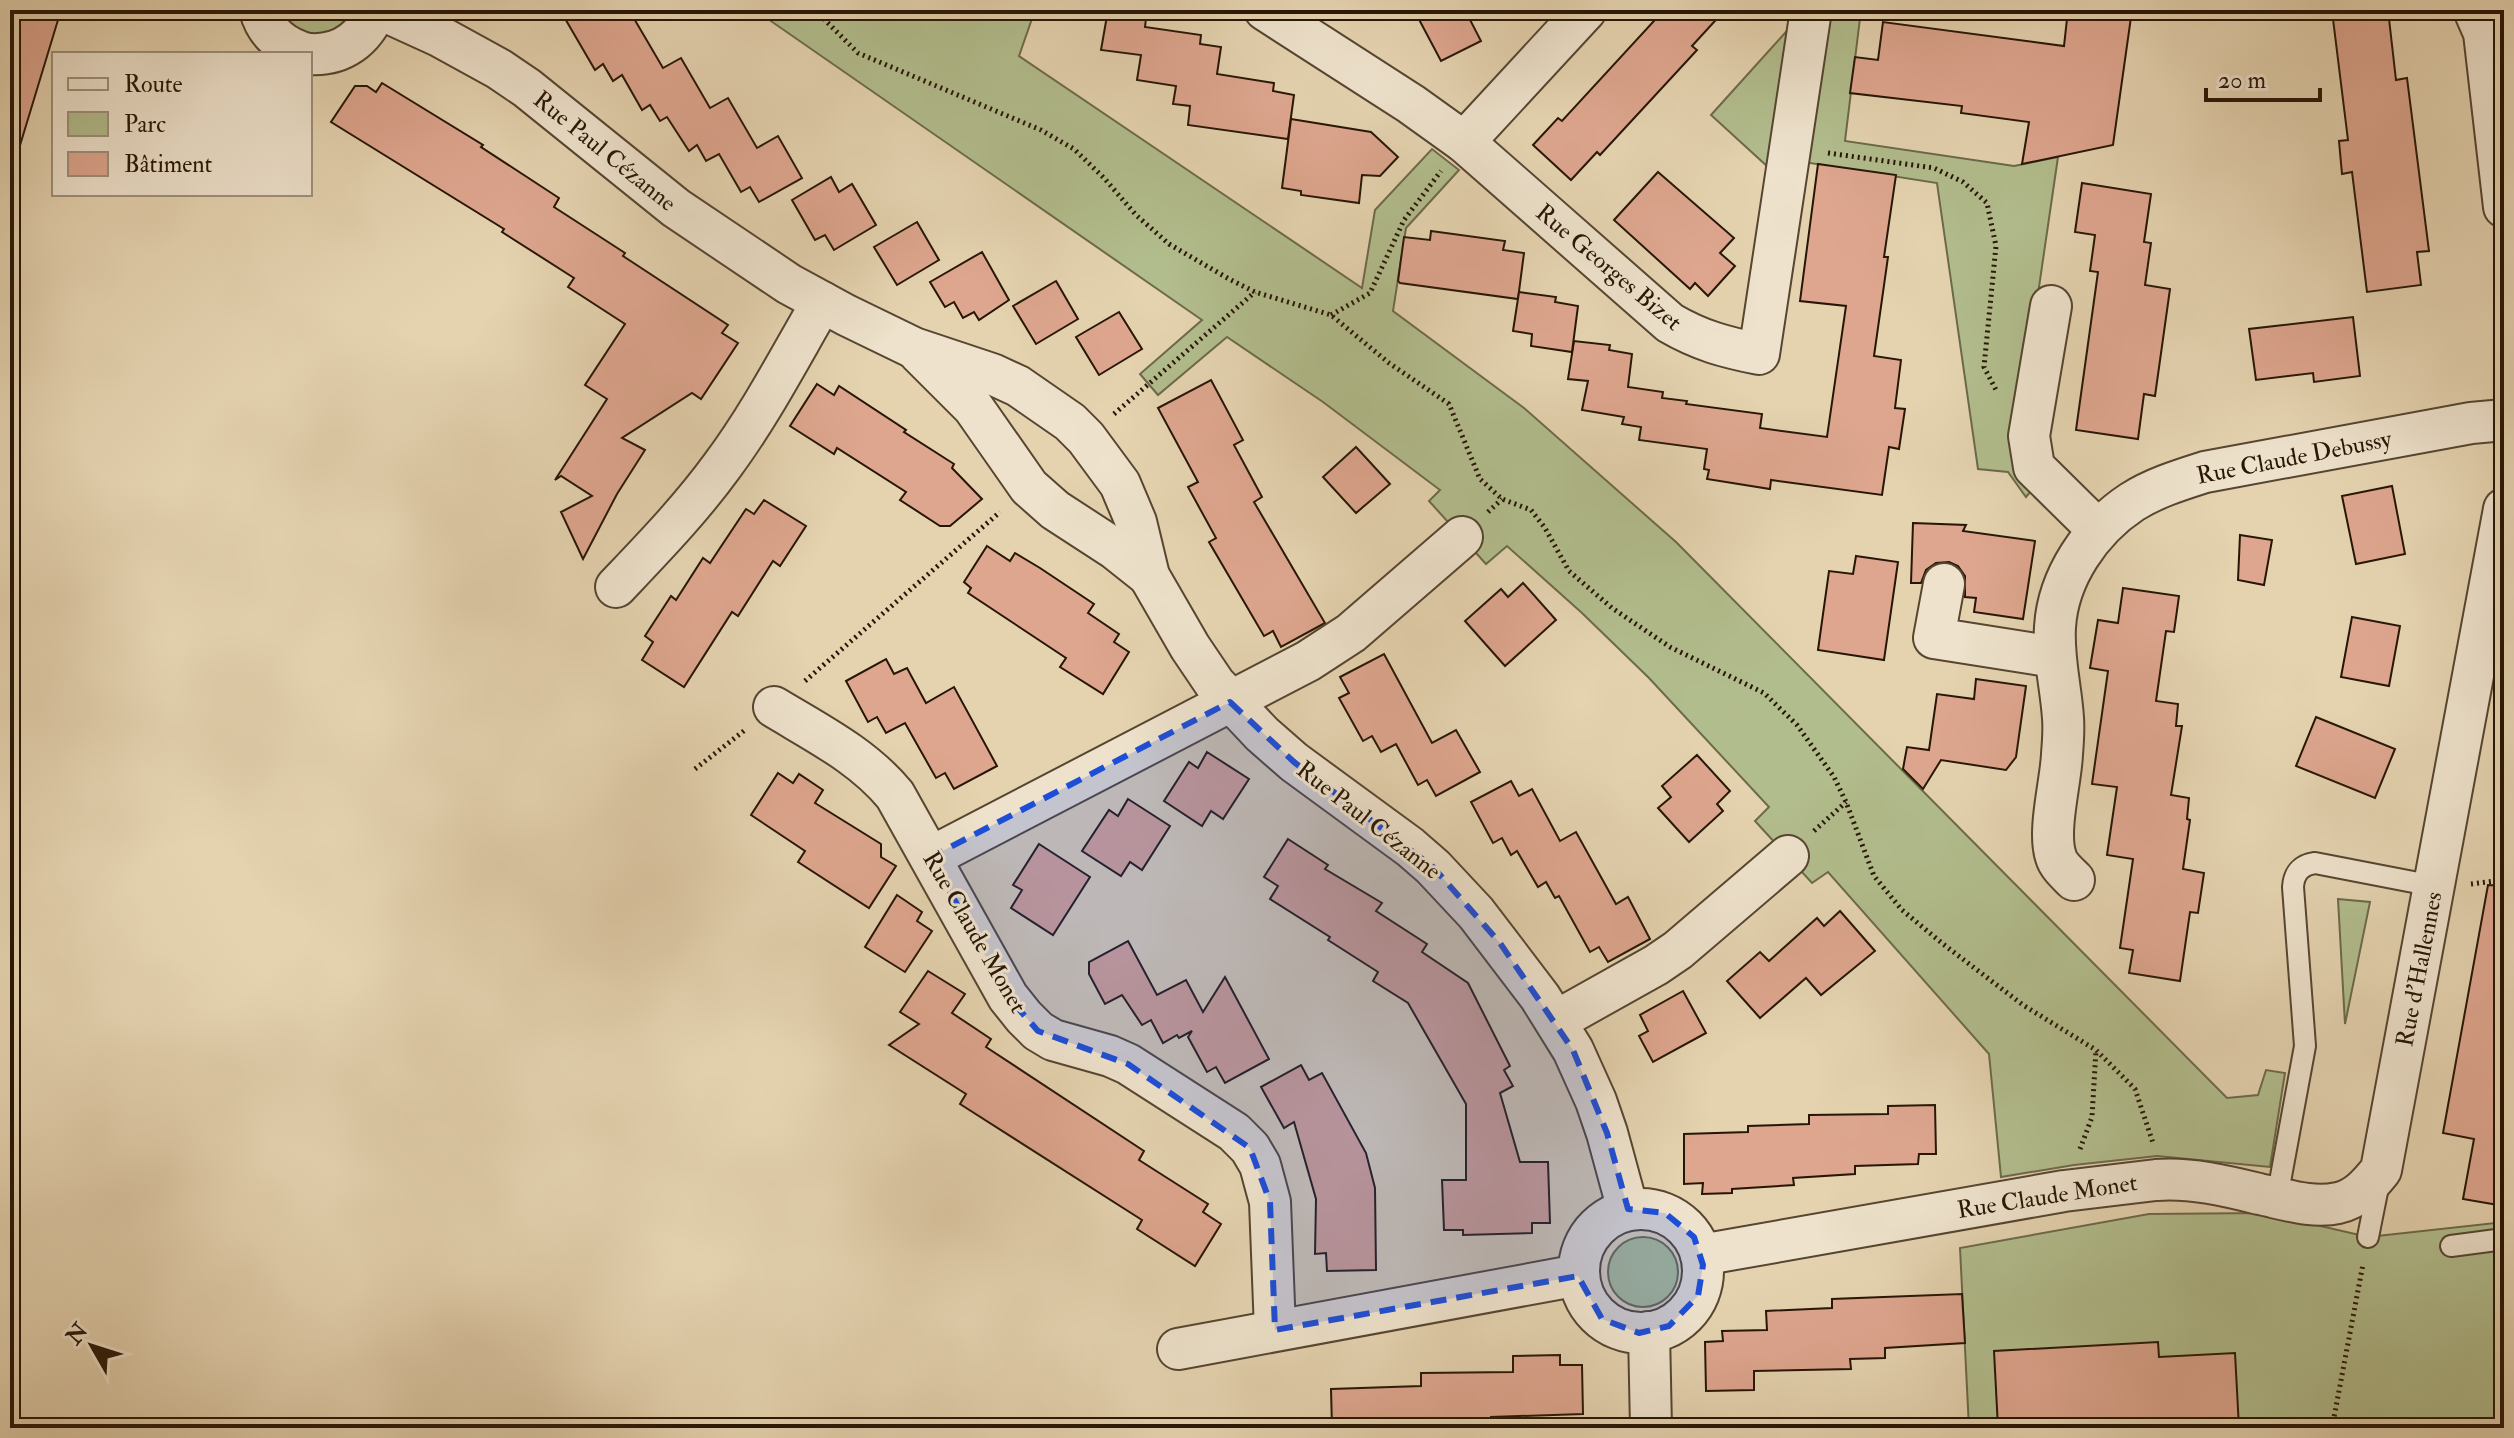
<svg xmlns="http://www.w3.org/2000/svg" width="2514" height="1438" font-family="'IM FELL Double Pica',serif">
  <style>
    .green { fill: #b2bd8d; stroke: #6c6a4a; stroke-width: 2 }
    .building { fill: #dea68f; stroke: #271606; stroke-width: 2 }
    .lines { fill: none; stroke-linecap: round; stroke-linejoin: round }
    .lane-casing { stroke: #564530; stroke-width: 24 }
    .street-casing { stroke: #564530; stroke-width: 44 }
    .path { stroke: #271606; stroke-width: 5; stroke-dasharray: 2 4; stroke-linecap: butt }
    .lane { stroke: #eee2cc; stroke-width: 20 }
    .street { stroke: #eee2cc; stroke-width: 40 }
    .marked { fill: #1d4ed8; fill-opacity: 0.2; stroke: #1d4ed8; stroke-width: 6; stroke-dasharray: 16 10; stroke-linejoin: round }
    .labels { text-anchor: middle; stroke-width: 6; stroke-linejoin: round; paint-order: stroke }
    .street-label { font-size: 24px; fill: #271606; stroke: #eee2cc }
  </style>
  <rect width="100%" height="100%" fill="#e5d3b0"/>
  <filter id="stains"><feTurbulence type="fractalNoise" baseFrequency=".0025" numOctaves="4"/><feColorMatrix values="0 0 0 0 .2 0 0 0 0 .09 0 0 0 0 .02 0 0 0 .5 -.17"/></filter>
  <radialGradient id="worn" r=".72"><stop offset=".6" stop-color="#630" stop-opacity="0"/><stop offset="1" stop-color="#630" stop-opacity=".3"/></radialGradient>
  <!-- green -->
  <g class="green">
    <path d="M 280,10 L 362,10 L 332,39 L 293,30 Z"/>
    <path d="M 755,10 L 1035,10 L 1019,56 L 1362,288 L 1375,210 L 1432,149 L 1459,170 L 1406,228 L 1393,311 L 1524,408 L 1676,542 L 2227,1098 L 2258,1095 L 2266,1070 L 2285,1073 L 2270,1167 L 2157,1156 L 2074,1165 L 2001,1177 L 1989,1054 L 1828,872 L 1812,883 L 1755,821 L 1769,807 L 1649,678 L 1582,613 L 1507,546 L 1486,564 L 1429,501 L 1440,490 L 1323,402 L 1227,337 L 1158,395 L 1140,374 L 1202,320 Z"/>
    <path d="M 1818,10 L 1861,10 L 1845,141 L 2014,166 L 2058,157 L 2019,424 L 2031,491 L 2026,497 L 2008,472 L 1978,469 L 1937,183 L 1797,161 Z"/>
    <path d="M 1802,14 L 1768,167 L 1711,115 Z"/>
    <path d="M 2338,899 L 2370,902 L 2345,1024 Z"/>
    <path d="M 2264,1213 L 2368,1237 L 2504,1222 L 2504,1428 L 1969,1428 L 1960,1248 L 2149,1214 Z"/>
    <circle cx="1643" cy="1272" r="35"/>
  </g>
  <!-- building -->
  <g class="building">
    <path d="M 10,10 L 61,10 L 18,152 L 10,151 Z"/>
    <path d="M 560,10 L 629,10 L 663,68 L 681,58 L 710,108 L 728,98 L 757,148 L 778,136 L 802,178 L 759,202 L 750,187 L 741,192 L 719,154 L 706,161 L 697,145 L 689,151 L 667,117 L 660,121 L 650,105 L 642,110 L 622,75 L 613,81 L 603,64 L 595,70 Z"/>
    <path d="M 1108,10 L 1147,10 L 1145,27 L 1201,35 L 1200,44 L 1221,47 L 1217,74 L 1274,83 L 1273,91 L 1294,95 L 1288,139 L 1188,125 L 1190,106 L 1173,104 L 1176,86 L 1137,80 L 1141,55 L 1101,50 Z"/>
    <path d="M 1414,10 L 1465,10 L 1481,41 L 1441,61 Z"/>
    <path d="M 1664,10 L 1725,10 L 1692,46 L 1697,50 L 1600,155 L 1597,152 L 1571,180 L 1533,145 L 1558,118 L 1562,121 Z"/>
    <path d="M 2068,10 L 2132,10 L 2113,145 L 2022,164 L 2029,122 L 1961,113 L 1962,106 L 1850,93 L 1855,57 L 1878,60 L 1883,22 L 2064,46 Z"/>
    <path d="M 2338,10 L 2388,10 L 2396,80 L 2407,78 L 2429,251 L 2417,252 L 2421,285 L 2367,292 L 2352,172 L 2342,174 L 2339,141 L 2348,140 L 2333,19 L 2339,19 Z"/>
    <path d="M 382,83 L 483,145 L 481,147 L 559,198 L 554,207 L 625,253 L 623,256 L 728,325 L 722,333 L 738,343 L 701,399 L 692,393 L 622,438 L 645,450 L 617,494 L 583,559 L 561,512 L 592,496 L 561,476 L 555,480 L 607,399 L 585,385 L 625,324 L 568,287 L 574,278 L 502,232 L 504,229 L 331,122 L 355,86 L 367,86 L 376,92 Z"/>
    <path d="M 1291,119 L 1371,132 L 1398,157 L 1380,176 L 1362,175 L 1359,203 L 1301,195 L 1301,191 L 1282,188 Z"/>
    <path d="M 1818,164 L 1896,175 L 1884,257 L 1888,257 L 1874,356 L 1901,360 L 1895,408 L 1905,409 L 1899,449 L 1889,447 L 1882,495 L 1771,480 L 1770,489 L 1707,479 L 1709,470 L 1704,469 L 1707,449 L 1639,440 L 1641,427 L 1622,424 L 1624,417 L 1582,410 L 1588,381 L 1568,379 L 1574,341 L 1610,345 L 1609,350 L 1632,354 L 1628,387 L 1663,392 L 1662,398 L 1687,401 L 1686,404 L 1762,414 L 1760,428 L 1827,437 L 1846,306 L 1800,301 Z"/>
    <path d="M 1658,172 L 1734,238 L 1720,253 L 1735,266 L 1708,296 L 1695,283 L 1690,289 L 1614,220 Z"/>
    <path d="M 831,177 L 839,192 L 852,184 L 876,225 L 834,250 L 825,235 L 815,240 L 792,200 Z"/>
    <path d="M 2082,183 L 2151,194 L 2144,242 L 2151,243 L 2145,285 L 2170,289 L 2155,396 L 2144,394 L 2138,439 L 2076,430 L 2098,272 L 2090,271 L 2095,235 L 2075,232 Z"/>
    <path d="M 917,222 L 939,260 L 897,285 L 874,247 Z"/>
    <path d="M 1431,231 L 1505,241 L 1503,250 L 1524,253 L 1518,299 L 1400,283 L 1398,281 L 1404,237 L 1430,240 Z"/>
    <path d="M 982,252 L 1009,300 L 979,320 L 974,312 L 963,318 L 954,302 L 945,307 L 930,282 Z"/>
    <path d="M 1056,281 L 1078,319 L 1036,344 L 1013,306 Z"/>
    <path d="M 1519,292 L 1556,297 L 1555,302 L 1578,306 L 1572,352 L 1531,346 L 1532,334 L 1513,331 Z"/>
    <path d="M 1119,312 L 1142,349 L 1099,375 L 1076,337 Z"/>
    <path d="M 2353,317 L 2360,376 L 2314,382 L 2313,373 L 2256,380 L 2249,329 Z"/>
    <path d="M 1211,380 L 1243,440 L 1234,445 L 1262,497 L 1254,502 L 1325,623 L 1281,647 L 1273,631 L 1264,636 L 1209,542 L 1216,538 L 1188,487 L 1198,482 L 1158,408 Z"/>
    <path d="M 817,384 L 834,395 L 839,386 L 906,430 L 904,432 L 954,464 L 952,468 L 982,499 L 950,526 L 940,526 L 900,500 L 906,492 L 837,448 L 834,454 L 790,426 Z"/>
    <path d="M 1356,447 L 1390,484 L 1356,513 L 1323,477 Z"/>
    <path d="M 2392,486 L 2405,554 L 2356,564 L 2342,496 Z"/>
    <path d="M 764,500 L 806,526 L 780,566 L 773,561 L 738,616 L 732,612 L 684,687 L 642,660 L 653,642 L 645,636 L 671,596 L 676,600 L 703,558 L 710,563 L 746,509 L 754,514 Z"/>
    <path d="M 1913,523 L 1966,525 L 1963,531 L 2035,541 L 2023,619 L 1974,612 L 1976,598 L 1965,597 L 1965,576 L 1958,566 L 1949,562 L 1936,563 L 1926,570 L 1921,583 L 1911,583 Z"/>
    <path d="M 2240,535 L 2272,540 L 2264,585 L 2238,580 Z"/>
    <path d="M 987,546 L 1010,561 L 1015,553 L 1040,568 L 1094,604 L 1088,613 L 1119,634 L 1114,642 L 1129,652 L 1103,694 L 1060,667 L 1066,658 L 968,593 L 971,588 L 964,582 Z"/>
    <path d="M 1856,556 L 1898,562 L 1884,660 L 1818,650 L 1829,571 L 1853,574 Z"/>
    <path d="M 1523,583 L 1556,620 L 1505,666 L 1465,621 L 1501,589 L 1508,597 Z"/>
    <path d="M 2123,588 L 2179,596 L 2174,632 L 2166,631 L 2156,701 L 2178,704 L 2176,726 L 2182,726 L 2171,795 L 2189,798 L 2187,819 L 2190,820 L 2183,869 L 2204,873 L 2198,913 L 2190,912 L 2180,981 L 2129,973 L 2133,950 L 2120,948 L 2133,859 L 2107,855 L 2117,787 L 2092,784 L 2108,671 L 2090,668 L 2098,620 L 2118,623 Z"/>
    <path d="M 2352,617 L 2400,626 L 2389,686 L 2341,677 Z"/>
    <path d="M 1384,654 L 1432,743 L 1456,730 L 1480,772 L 1436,796 L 1427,780 L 1418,785 L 1396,744 L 1381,752 L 1372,736 L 1363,741 L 1339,698 L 1349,693 L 1340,677 Z"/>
    <path d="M 886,659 L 894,674 L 907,668 L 926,703 L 954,687 L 997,766 L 954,789 L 945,773 L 936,778 L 905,723 L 886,733 L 877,717 L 868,722 L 846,681 Z"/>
    <path d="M 1976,679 L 2026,686 L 2016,757 L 2006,770 L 1941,760 L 1923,789 L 1903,769 L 1907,747 L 1929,750 L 1937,694 L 1974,699 Z"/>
    <path d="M 2316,717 L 2395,749 L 2375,798 L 2296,766 Z"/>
    <path d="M 1207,752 L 1249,779 L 1223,819 L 1211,811 L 1202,826 L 1164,801 L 1189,762 L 1198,768 Z"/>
    <path d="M 1697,755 L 1730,791 L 1717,804 L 1723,811 L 1689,842 L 1658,808 L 1671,797 L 1662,786 Z"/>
    <path d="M 778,773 L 793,783 L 799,774 L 823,790 L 815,803 L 881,844 L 881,857 L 896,866 L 869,908 L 798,862 L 805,851 L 751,815 Z"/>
    <path d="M 1511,781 L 1519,796 L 1532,789 L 1560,841 L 1576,832 L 1616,904 L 1628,897 L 1650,939 L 1608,962 L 1599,947 L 1590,952 L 1559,896 L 1555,898 L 1546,882 L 1538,887 L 1517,851 L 1511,855 L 1502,838 L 1493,843 L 1471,802 Z"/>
    <path d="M 1128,799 L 1170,826 L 1142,870 L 1130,862 L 1121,876 L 1082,851 L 1109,810 L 1118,816 Z"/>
    <path d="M 1288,839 L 1328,865 L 1325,869 L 1382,903 L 1376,911 L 1427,944 L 1422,952 L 1468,983 L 1510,1066 L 1504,1070 L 1513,1086 L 1500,1093 L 1520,1162 L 1548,1162 L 1550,1223 L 1532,1223 L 1532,1233 L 1463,1235 L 1463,1230 L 1444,1230 L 1442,1180 L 1466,1180 L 1466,1104 L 1408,1003 L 1373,981 L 1378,972 L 1328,940 L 1330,937 L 1270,899 L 1278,886 L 1264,877 Z"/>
    <path d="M 1039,844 L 1090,877 L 1053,935 L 1011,908 L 1022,890 L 1013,885 Z"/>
    <path d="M 2488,885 L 2504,886 L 2504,1206 L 2463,1199 L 2474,1139 L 2443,1133 Z"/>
    <path d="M 897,895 L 922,912 L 917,921 L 932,931 L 905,972 L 865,947 Z"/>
    <path d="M 1840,911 L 1875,951 L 1821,995 L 1806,978 L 1760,1018 L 1727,981 L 1760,952 L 1769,961 L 1817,918 L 1824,926 Z"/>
    <path d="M 1128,941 L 1157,995 L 1186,980 L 1203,1012 L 1225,977 L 1269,1059 L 1225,1083 L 1216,1067 L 1207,1072 L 1188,1037 L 1192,1031 L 1179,1038 L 1177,1035 L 1163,1043 L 1151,1020 L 1142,1025 L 1122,995 L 1105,1004 L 1089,974 L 1089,962 Z"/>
    <path d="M 928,971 L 965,994 L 952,1013 L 991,1039 L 986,1047 L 1144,1151 L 1139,1160 L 1208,1204 L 1203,1212 L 1221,1224 L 1195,1266 L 1137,1229 L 1142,1220 L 960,1104 L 966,1094 L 889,1045 L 919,1024 L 900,1012 Z"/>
    <path d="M 1683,991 L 1706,1033 L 1653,1062 L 1639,1036 L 1648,1031 L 1640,1015 Z"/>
    <path d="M 1301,1065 L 1309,1080 L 1322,1073 L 1366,1153 L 1375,1188 L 1376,1270 L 1327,1271 L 1326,1253 L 1315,1254 L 1316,1199 L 1294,1122 L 1284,1128 L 1261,1087 Z"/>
    <path d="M 1935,1105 L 1936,1154 L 1919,1154 L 1918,1164 L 1855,1166 L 1855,1174 L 1793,1178 L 1794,1185 L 1732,1189 L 1732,1193 L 1702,1194 L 1703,1183 L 1684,1184 L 1684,1134 L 1748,1132 L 1748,1126 L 1809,1124 L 1809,1115 L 1888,1114 L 1888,1106 Z"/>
    <path d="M 1962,1294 L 1965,1343 L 1885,1348 L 1885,1358 L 1850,1359 L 1851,1369 L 1754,1371 L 1754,1390 L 1706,1391 L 1705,1342 L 1723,1341 L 1722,1331 L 1767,1330 L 1766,1311 L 1832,1308 L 1832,1299 Z"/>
    <path d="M 2158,1342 L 2159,1357 L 2235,1353 L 2239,1428 L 1998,1428 L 1994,1351 Z"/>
    <path d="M 1560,1355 L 1560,1365 L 1582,1365 L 1583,1414 L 1491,1417 L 1491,1428 L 1332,1428 L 1331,1389 L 1421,1386 L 1421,1373 L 1513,1372 L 1513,1356 Z"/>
  </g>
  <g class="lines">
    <defs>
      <g id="lane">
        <path d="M 2277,1198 L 2305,1046 L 2293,887 C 2294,873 2301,865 2315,863 L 2434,886"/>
        <path d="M 2368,1237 L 2379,1182"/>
        <path d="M 2451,1246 L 2504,1239"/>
      </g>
      <g id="street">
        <path d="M 260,10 C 266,34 285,48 308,54"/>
        <path d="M 382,10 L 439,36 L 499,69 L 527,88 L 676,208 L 789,284 L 846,315 L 914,348 L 992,374 L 1018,386 L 1070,422 L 1086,438 L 1120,484 L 1136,522 L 1149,576 L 1190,647 L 1215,684 L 1262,734 L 1294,762 L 1410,847 L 1433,867 L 1476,913 L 1540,997 L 1573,1050 L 1596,1101 L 1607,1133 L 1628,1210"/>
        <path d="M 1265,10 L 1411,104 L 1464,142 L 1670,323 C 1701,341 1725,347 1759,354 L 1811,10"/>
        <path d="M 2474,10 L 2484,33 L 2504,207"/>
        <path d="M 310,54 C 342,56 364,39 376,10"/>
        <path d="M 1464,142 L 1586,10"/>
        <path d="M 2051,306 L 2029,436 L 2034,467 L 2098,530"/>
        <path d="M 919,353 L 973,407 L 1029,487 L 1055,510 L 1115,549 L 1149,576"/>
        <path d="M 1944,584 L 1934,638 L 2055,657"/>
        <path d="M 616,587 C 653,548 690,510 722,466 C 760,415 790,357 822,302"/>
        <path d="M 774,707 C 817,733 863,756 895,795 L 1008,997 L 1024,1017 L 1038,1031 L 1053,1040 L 1110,1056 L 1128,1064 L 1234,1132 L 1250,1148 L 1260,1165 L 1270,1202 L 1275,1330"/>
        <path d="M 931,857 L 1308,661 L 1351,633 L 1462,537"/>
        <path d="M 2074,880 C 2068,874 2058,865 2056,857 C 2047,831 2061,782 2062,754 C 2063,742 2064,730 2063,718 C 2061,687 2053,658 2055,627 C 2058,577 2091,529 2132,502 C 2154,488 2180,480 2205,472 L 2471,423 L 2504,420"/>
        <path d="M 1556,1021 L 1656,965 L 1678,950 L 1788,856"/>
        <circle cx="1641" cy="1271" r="62"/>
        <path d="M 1701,1255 L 2064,1191 L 2156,1180 C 2189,1177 2227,1186 2259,1194 C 2284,1199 2313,1209 2338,1203 C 2357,1199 2369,1185 2381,1170 L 2504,509"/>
        <path d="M 1649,1332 L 1651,1428"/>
        <path d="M 1178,1349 L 1579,1275"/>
      </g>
    </defs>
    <!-- lane casing -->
    <use href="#lane" class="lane-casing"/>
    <!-- street casing -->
    <use href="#street" class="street-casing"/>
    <!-- path -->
    <g class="path">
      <path d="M 815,10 L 858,53 L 1041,130 L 1074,149 L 1104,178 L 1136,215 L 1169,244 L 1229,279 L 1255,292 L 1331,315 L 1389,363 L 1449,404 L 1480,479 L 1502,499 L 1531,510 L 1545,528 L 1569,571 L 1612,608 L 1670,647 L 1764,693 L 1797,725 L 1834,777 L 1846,802 L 1874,876 L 1902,910 L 1943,944 L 2023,1005 L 2096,1050 L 2135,1089 L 2153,1143"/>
      <path d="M 1828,153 L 1934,168 L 1963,182 L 1987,203 L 1996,246 L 1984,367 L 1996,390"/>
      <path d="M 1331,315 L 1370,293 L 1404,220 L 1441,171"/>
      <path d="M 1114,414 L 1255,292"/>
      <path d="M 1488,512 L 1502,499"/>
      <path d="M 805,681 L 1000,512"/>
      <path d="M 695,769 L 745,730"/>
      <path d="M 1814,831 L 1846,802"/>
      <path d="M 2471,884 L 2504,880"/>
      <path d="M 2080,1149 L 2092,1117 L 2096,1050"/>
      <path d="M 2332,1428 L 2363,1264"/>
    </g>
    <!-- lane -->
    <use href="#lane" class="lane"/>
    <!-- street -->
    <use href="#street" class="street"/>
  </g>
  <!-- marked area -->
  <path class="marked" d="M 1230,702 L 1294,762 L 1433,867 L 1500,943 L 1573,1050 L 1607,1133 L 1628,1209 L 1665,1213 L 1694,1237 L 1703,1265 L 1698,1296 L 1669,1326 L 1639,1333 L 1602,1319 L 1578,1276 L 1275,1330 L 1270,1202 L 1250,1148 L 1128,1064 L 1038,1031 L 1008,997 L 931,857 Z"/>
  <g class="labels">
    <!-- street labels -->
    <g class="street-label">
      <text transform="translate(605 151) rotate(39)" y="8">Rue Paul Cézanne</text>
      <text transform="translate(1609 267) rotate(40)" y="8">Rue Georges Bizet</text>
      <text transform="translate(2294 457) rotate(-11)" y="8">Rue Claude Debussy</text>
      <text transform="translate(1369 820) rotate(38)" y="8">Rue Paul Cézanne</text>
      <text transform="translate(975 932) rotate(60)" y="8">Rue Claude Monet</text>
      <text transform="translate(2419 969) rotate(-79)" y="8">Rue d'Hallennes</text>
      <text transform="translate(2047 1196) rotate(-9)" y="8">Rue Claude Monet</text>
    </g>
  </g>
  <!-- margin -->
  <rect width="2514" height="1438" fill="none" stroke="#e5d3b0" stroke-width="40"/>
  <rect x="12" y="12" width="2490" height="1414" fill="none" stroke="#271606" stroke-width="4"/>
  <rect x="20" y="20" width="2474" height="1398" fill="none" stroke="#271606" stroke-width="2"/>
  <!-- legend -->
  <rect x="52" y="52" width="260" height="144" fill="#eee2cc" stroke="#9e907d" stroke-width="2"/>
  <rect x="68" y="78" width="40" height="12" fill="#eee2cc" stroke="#9e907d" stroke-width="2"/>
  <text x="124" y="92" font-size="24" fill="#271606">Route</text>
  <rect x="68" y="112" width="40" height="24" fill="#b2bd8d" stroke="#9e907d" stroke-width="2"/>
  <text x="124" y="132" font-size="24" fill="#271606">Parc</text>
  <rect x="68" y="152" width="40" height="24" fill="#dea68f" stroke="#9e907d" stroke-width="2"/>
  <text x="124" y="172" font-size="24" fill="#271606">Bâtiment</text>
  <!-- north arrow -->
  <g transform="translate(92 1346) rotate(309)" stroke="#eee2cc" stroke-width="6" paint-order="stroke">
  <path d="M0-6L14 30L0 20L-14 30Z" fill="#271606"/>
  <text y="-12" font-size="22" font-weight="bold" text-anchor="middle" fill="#271606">N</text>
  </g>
  <!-- scale -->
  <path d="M2206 88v12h114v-12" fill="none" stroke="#271606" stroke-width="4"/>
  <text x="2218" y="88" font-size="24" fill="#271606" stroke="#eee2cc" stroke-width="6" paint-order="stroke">20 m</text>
  <rect width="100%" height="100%" filter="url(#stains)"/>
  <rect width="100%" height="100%" fill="url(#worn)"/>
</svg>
